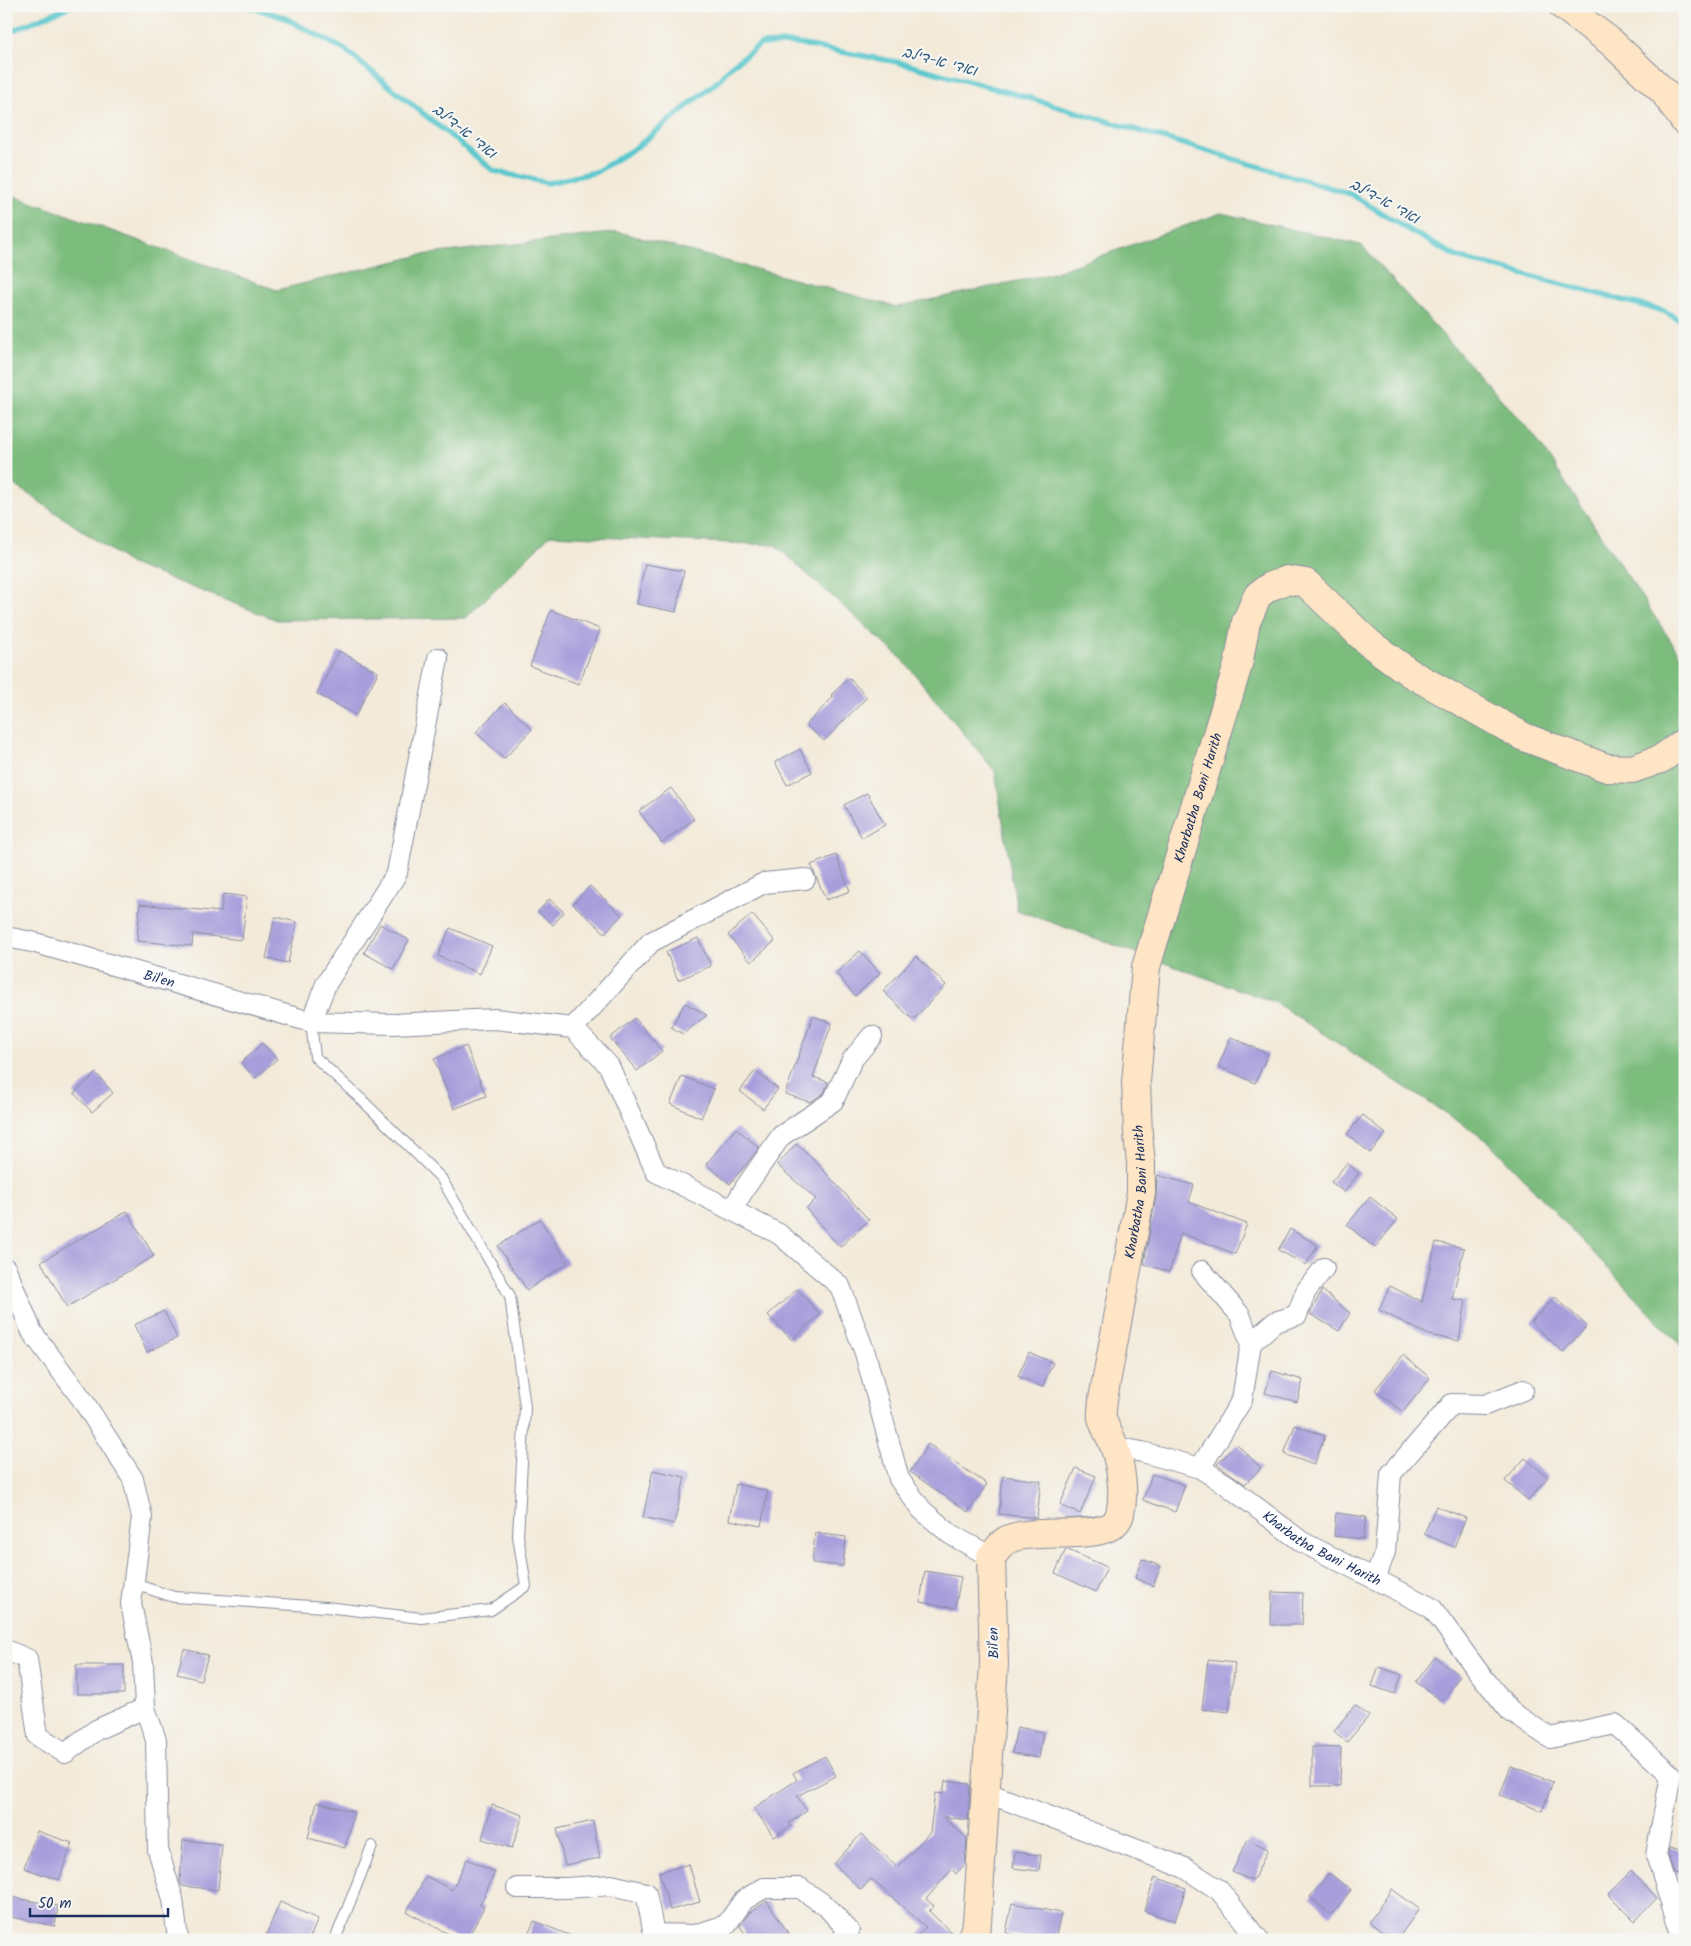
<svg xmlns="http://www.w3.org/2000/svg" width="1691" height="1946" font-family="Kalam,'Playpen Sans Hebrew',sans-serif">
  <style>
    .forest { fill: #7cbc7d; stroke: #4c766e }
    .lines { fill: none; stroke-linecap: round; stroke-linejoin: round }
    .stream { stroke: #5bc8ce; stroke-width: 5.5 }
    .building { fill: #a79edb }
    .lane-casing { stroke: #878c9c; stroke-width: 12 }
    .street-casing { stroke: #878c9c; stroke-width: 22 }
    .secondary-casing { stroke: #878c9c; stroke-width: 30 }
    .lane { stroke: #fff; stroke-width: 10 }
    .street { stroke: #fff; stroke-width: 20 }
    .secondary { stroke: #fee5c5; stroke-width: 28 }
    .labels { text-anchor: middle; stroke-width: 4.5; stroke-linejoin: round; paint-order: stroke }
    .street-label { font-size: 14px; fill: #1b2f5e; stroke: #f6f6f2 }
    .water-label { font-size: 15px; font-style: italic; fill: #2b557a; stroke: #f6f6f2 }
  </style>
  <rect width="100%" height="100%" fill="#f6f6f2"/>
  <filter id="ink" filterUnits="userSpaceOnUse"><feTurbulence type="fractalNoise" baseFrequency=".02" numOctaves="2"/><feDisplacementMap in="SourceGraphic" scale="10" xChannelSelector="R" yChannelSelector="G"/><feConvolveMatrix kernelMatrix="1 2 1 2 8 2 1 2 1" color-interpolation-filters="sRGB"/></filter>
  <filter id="wash" filterUnits="userSpaceOnUse"><feTurbulence type="fractalNoise" baseFrequency=".0096" numOctaves="4" result="noise"/><feDisplacementMap in="SourceGraphic" scale="20" xChannelSelector="R" yChannelSelector="G"/><feGaussianBlur stdDeviation="1.12" result="paint"/><feColorMatrix in="noise" values="0 0 0 0 0 0 0 0 0 0 0 0 0 0 0 0 0 1.4 0 .05"/><feComposite in="paint" operator="in"/></filter>
  <g filter="url(#wash)">
    <rect width="100%" height="100%" fill="#f3ead9"/>
    <!-- forest -->
    <path class="forest" d="M 6,193 L 277,290 L 421,255 L 619,232 L 897,307 L 1050,274 L 1221,213 L 1361,245 L 1533,434 L 1685,662 L 1685,1350 L 1488,1141 L 1276,1003 L 1017,910 L 995,771 L 902,659 L 775,545 L 550,535 L 466,618 L 277,620 L 131,564 L 6,479 Z"/>
    <g class="lines">
      <!-- stream -->
      <g class="stream">
        <path d="M 247,6 L 283,17 L 345,50 L 494,171 L 548,183 L 596,172 L 638,146 L 718,81 L 730,67 L 761,44 L 792,43 L 897,62 L 1026,97 L 1351,194 L 1407,229 L 1457,257 L 1664,311 L 1685,323"/>
        <path d="M 6,33 L 71,6"/>
      </g>
    </g>
    <g id="blocks">
      <!-- building -->
      <g class="building">
        <path d="M 645,564 L 684,571 L 676,612 L 637,604 Z"/>
        <path d="M 551,610 L 600,629 L 579,684 L 530,666 Z"/>
        <path d="M 339,651 L 378,672 L 356,715 L 317,694 Z"/>
        <path d="M 849,678 L 867,697 L 824,741 L 806,725 L 833,697 L 831,695 Z"/>
        <path d="M 505,703 L 532,729 L 504,759 L 476,732 Z"/>
        <path d="M 800,749 L 812,772 L 787,785 L 775,762 Z"/>
        <path d="M 671,788 L 694,819 L 662,843 L 639,811 Z"/>
        <path d="M 867,793 L 885,825 L 862,838 L 844,805 Z"/>
        <path d="M 836,855 L 850,891 L 826,900 L 811,865 Z"/>
        <path d="M 590,886 L 622,915 L 605,933 L 573,904 Z"/>
        <path d="M 223,894 L 247,897 L 242,940 L 193,934 L 192,946 L 137,941 L 140,904 L 221,912 Z"/>
        <path d="M 549,899 L 564,912 L 553,925 L 538,912 Z"/>
        <path d="M 752,914 L 775,941 L 751,962 L 728,935 Z"/>
        <path d="M 275,917 L 297,922 L 288,963 L 266,958 Z"/>
        <path d="M 380,924 L 409,940 L 393,969 L 364,953 Z"/>
        <path d="M 450,928 L 492,946 L 480,974 L 438,956 Z"/>
        <path d="M 698,938 L 711,966 L 678,980 L 666,952 Z"/>
        <path d="M 860,951 L 880,973 L 855,996 L 836,973 Z"/>
        <path d="M 916,956 L 946,985 L 913,1020 L 883,991 Z"/>
        <path d="M 685,1003 L 707,1015 L 683,1034 L 671,1027 Z"/>
        <path d="M 813,1016 L 832,1023 L 813,1077 L 828,1082 L 824,1093 L 810,1102 L 785,1094 Z"/>
        <path d="M 635,1018 L 662,1051 L 637,1071 L 610,1038 Z"/>
        <path d="M 1231,1037 L 1268,1054 L 1255,1083 L 1218,1066 Z"/>
        <path d="M 262,1043 L 277,1059 L 255,1078 L 241,1063 Z"/>
        <path d="M 466,1046 L 486,1096 L 454,1109 L 434,1059 Z"/>
        <path d="M 755,1071 L 778,1089 L 763,1109 L 740,1091 Z"/>
        <path d="M 96,1073 L 113,1093 L 92,1112 L 74,1093 Z"/>
        <path d="M 682,1076 L 714,1089 L 701,1118 L 670,1104 Z"/>
        <path d="M 1363,1115 L 1386,1134 L 1370,1153 L 1347,1134 Z"/>
        <path d="M 736,1128 L 759,1148 L 730,1184 L 706,1164 Z"/>
        <path d="M 796,1144 L 816,1162 L 869,1220 L 840,1247 L 806,1209 L 816,1199 L 777,1165 Z"/>
        <path d="M 1347,1163 L 1359,1173 L 1344,1192 L 1331,1182 Z"/>
        <path d="M 1157,1175 L 1194,1185 L 1189,1202 L 1247,1224 L 1235,1254 L 1181,1233 L 1169,1272 L 1144,1264 L 1156,1196 Z"/>
        <path d="M 1370,1197 L 1398,1219 L 1375,1248 L 1347,1225 Z"/>
        <path d="M 127,1211 L 154,1256 L 67,1307 L 41,1262 Z"/>
        <path d="M 540,1219 L 568,1263 L 527,1290 L 498,1246 Z"/>
        <path d="M 1290,1229 L 1318,1245 L 1306,1265 L 1278,1250 Z"/>
        <path d="M 1436,1242 L 1464,1248 L 1452,1299 L 1466,1301 L 1459,1341 L 1429,1335 L 1379,1310 L 1390,1286 L 1422,1302 Z"/>
        <path d="M 797,1289 L 820,1314 L 792,1340 L 768,1315 Z"/>
        <path d="M 1322,1290 L 1350,1313 L 1339,1331 L 1310,1314 Z"/>
        <path d="M 1555,1297 L 1587,1326 L 1563,1352 L 1531,1322 Z"/>
        <path d="M 164,1311 L 177,1338 L 147,1352 L 134,1325 Z"/>
        <path d="M 1029,1352 L 1053,1363 L 1042,1387 L 1018,1376 Z"/>
        <path d="M 1403,1355 L 1430,1378 L 1403,1412 L 1375,1390 Z"/>
        <path d="M 1272,1371 L 1303,1380 L 1297,1402 L 1265,1393 Z"/>
        <path d="M 1295,1425 L 1325,1436 L 1314,1465 L 1284,1454 Z"/>
        <path d="M 928,1444 L 987,1484 L 968,1512 L 910,1472 Z"/>
        <path d="M 1237,1444 L 1261,1468 L 1245,1484 L 1217,1464 Z"/>
        <path d="M 1525,1458 L 1548,1477 L 1528,1500 L 1505,1481 Z"/>
        <path d="M 1076,1468 L 1096,1476 L 1080,1514 L 1060,1505 Z"/>
        <path d="M 653,1470 L 685,1477 L 674,1524 L 643,1517 Z"/>
        <path d="M 1152,1474 L 1185,1485 L 1175,1512 L 1143,1500 Z"/>
        <path d="M 1003,1476 L 1041,1481 L 1037,1518 L 999,1514 Z"/>
        <path d="M 736,1484 L 768,1491 L 761,1526 L 729,1520 Z"/>
        <path d="M 1436,1506 L 1466,1518 L 1454,1547 L 1424,1534 Z"/>
        <path d="M 1336,1513 L 1366,1517 L 1363,1539 L 1334,1536 Z"/>
        <path d="M 815,1533 L 846,1537 L 843,1566 L 812,1563 Z"/>
        <path d="M 1066,1549 L 1107,1567 L 1096,1592 L 1055,1573 Z"/>
        <path d="M 1142,1559 L 1161,1566 L 1153,1586 L 1135,1578 Z"/>
        <path d="M 925,1571 L 961,1577 L 955,1608 L 920,1602 Z"/>
        <path d="M 1272,1592 L 1303,1593 L 1302,1625 L 1271,1625 Z"/>
        <path d="M 184,1649 L 208,1655 L 201,1680 L 177,1674 Z"/>
        <path d="M 1435,1657 L 1460,1676 L 1442,1701 L 1416,1682 Z"/>
        <path d="M 1208,1660 L 1235,1663 L 1229,1712 L 1202,1709 Z"/>
        <path d="M 76,1665 L 124,1665 L 124,1694 L 77,1694 Z"/>
        <path d="M 1379,1667 L 1402,1675 L 1395,1694 L 1372,1686 Z"/>
        <path d="M 1355,1705 L 1369,1716 L 1347,1742 L 1334,1731 Z"/>
        <path d="M 1017,1727 L 1043,1732 L 1039,1758 L 1012,1753 Z"/>
        <path d="M 1312,1747 L 1341,1748 L 1340,1786 L 1312,1786 Z"/>
        <path d="M 825,1756 L 836,1776 L 797,1796 L 807,1811 L 789,1823 L 791,1826 L 774,1837 L 754,1808 L 797,1780 L 793,1773 Z"/>
        <path d="M 1511,1766 L 1553,1782 L 1542,1811 L 1500,1795 Z"/>
        <path d="M 945,1781 L 970,1784 L 968,1820 L 943,1817 L 967,1838 L 966,1852 L 964,1854 L 966,1856 L 965,1864 L 956,1874 L 952,1869 L 926,1899 L 934,1906 L 929,1911 L 956,1937 L 956,1940 L 914,1940 L 926,1927 L 871,1879 L 861,1890 L 834,1864 L 861,1834 L 898,1867 L 930,1832 L 935,1793 L 943,1794 Z"/>
        <path d="M 317,1802 L 354,1812 L 345,1848 L 308,1838 Z"/>
        <path d="M 492,1805 L 523,1815 L 512,1848 L 482,1839 Z"/>
        <path d="M 593,1821 L 600,1858 L 565,1865 L 557,1829 Z"/>
        <path d="M 37,1831 L 72,1843 L 59,1880 L 24,1868 Z"/>
        <path d="M 1248,1839 L 1268,1849 L 1253,1881 L 1232,1872 Z"/>
        <path d="M 183,1840 L 222,1844 L 218,1890 L 182,1886 L 180,1881 Z"/>
        <path d="M 1669,1847 L 1685,1851 L 1685,1875 L 1674,1873 L 1668,1854 Z"/>
        <path d="M 1015,1852 L 1041,1855 L 1039,1871 L 1013,1868 Z"/>
        <path d="M 467,1859 L 495,1872 L 480,1905 L 484,1907 L 467,1940 L 460,1940 L 407,1912 L 426,1876 L 452,1890 Z"/>
        <path d="M 689,1864 L 700,1902 L 670,1910 L 659,1872 Z"/>
        <path d="M 1631,1871 L 1657,1898 L 1635,1921 L 1608,1894 Z"/>
        <path d="M 1329,1873 L 1351,1890 L 1331,1915 L 1310,1897 Z"/>
        <path d="M 1155,1877 L 1186,1888 L 1175,1921 L 1144,1911 Z"/>
        <path d="M 1392,1889 L 1419,1909 L 1397,1940 L 1393,1940 L 1369,1922 Z"/>
        <path d="M 10,1897 L 58,1906 L 55,1926 L 6,1916 Z"/>
        <path d="M 767,1901 L 793,1940 L 749,1940 L 740,1926 L 749,1913 Z"/>
        <path d="M 280,1902 L 318,1919 L 309,1940 L 276,1940 L 266,1935 Z"/>
        <path d="M 1012,1903 L 1061,1913 L 1055,1940 L 1036,1940 L 1006,1933 Z"/>
        <path d="M 534,1921 L 579,1939 L 579,1940 L 526,1940 Z"/>
      </g>
    </g>
  </g>
  <g filter="url(#ink)">
    <use href="#blocks" fill-opacity="0" stroke="#878c9c" stroke-width="1"/>
    <g class="lines">
      <defs>
        <g id="lane">
          <path d="M 134,1584 L 174,1597 L 326,1607 L 421,1618 L 491,1610 L 526,1586 L 518,1536 L 525,1407 L 510,1296 L 441,1178 L 362,1100 L 315,1057 L 311,1022"/>
          <path d="M 335,1940 L 372,1846"/>
        </g>
        <g id="street">
          <path d="M 438,658 L 397,873 L 326,984 L 311,1022 L 393,1024 L 495,1019 L 573,1028 L 609,1066 L 656,1172 L 779,1234 L 840,1286 L 865,1353 L 899,1479 L 922,1510 L 950,1534 L 991,1557"/>
          <path id="s1" d="M 6,937 L 32,942 L 311,1022"/>
          <path d="M 573,1028 L 651,942 L 764,883 L 805,879"/>
          <path d="M 732,1210 L 745,1188 L 781,1136 L 833,1101 L 852,1060 L 872,1036"/>
          <path d="M 6,1269 L 32,1332 L 82,1399 L 133,1479 L 142,1517 L 131,1604 L 143,1663 L 145,1708 L 96,1730 L 65,1753 L 38,1736 L 27,1659 L 6,1650"/>
          <path d="M 1251,1343 L 1275,1322 L 1297,1315 L 1306,1291 L 1324,1268"/>
          <path id="s2" d="M 1115,1447 L 1142,1452 L 1200,1468 L 1227,1485 L 1302,1542 L 1432,1608 L 1477,1670 L 1510,1711 L 1550,1738 L 1615,1724 L 1671,1775 L 1656,1855 L 1683,1940"/>
          <path d="M 1200,1468 L 1242,1400 L 1251,1343 L 1240,1315 L 1202,1271"/>
          <path d="M 1375,1579 L 1385,1552 L 1391,1474 L 1452,1404 L 1485,1405 L 1523,1390"/>
          <path d="M 145,1708 L 156,1740 L 158,1850 L 173,1899 L 178,1940"/>
          <path d="M 985,1792 L 1185,1868 L 1219,1890 L 1259,1940"/>
          <path d="M 517,1888 L 566,1888 L 611,1885 L 646,1893 L 654,1934 L 695,1935 L 726,1925 L 744,1900 L 764,1888 L 800,1888 L 826,1906 L 849,1931 L 842,1940"/>
        </g>
        <g id="secondary">
          <path d="M 1563,6 L 1611,42 L 1664,92 L 1685,122"/>
          <path id="s3" d="M 971,1940 L 977,1923 L 994,1664 L 991,1557 C 996,1552 1001,1543 1007,1540 C 1033,1525 1112,1546 1120,1514 C 1125,1493 1121,1466 1114,1446 C 1111,1437 1104,1427 1102,1418 C 1101,1412 1103,1405 1103,1399 L 1141,1193 L 1141,1163 L 1138,1134 L 1136,1082 L 1146,967 L 1238,665 L 1246,622 L 1258,595 L 1269,587 L 1287,580 L 1306,583 L 1369,643 L 1410,673 L 1524,737 L 1607,768 L 1632,769 L 1661,759 L 1685,742"/>
        </g>
      </defs>
      <!-- lane casing -->
      <use href="#lane" class="lane-casing"/>
      <!-- street casing -->
      <use href="#street" class="street-casing"/>
      <!-- secondary casing -->
      <use href="#secondary" class="secondary-casing"/>
      <!-- lane -->
      <use href="#lane" class="lane"/>
      <!-- street -->
      <use href="#street" class="street"/>
      <!-- secondary -->
      <use href="#secondary" class="secondary"/>
    </g>
  </g>
  <g class="labels">
    <!-- street labels -->
    <g class="street-label">
      <text dy="5" stroke="none"><textPath href="#s3" startOffset="1261">Kharbatha Bani Harith</textPath></text>
      <text dy="5" stroke="none"><textPath href="#s1" startOffset="159">Bil'en</textPath></text>
      <text dy="5" stroke="none"><textPath href="#s3" startOffset="858">Kharbatha Bani Harith</textPath></text>
      <text dy="5" stroke="none"><textPath href="#s2" startOffset="234">Kharbatha Bani Harith</textPath></text>
      <text transform="translate(993 1643) rotate(-92)" y="5">Bil'en</text>
    </g>
    <!-- water labels -->
    <g class="water-label">
      <text transform="translate(940 61) rotate(15)" y="5">ואדי א-דילב</text>
      <text transform="translate(465 131) rotate(39)" y="5">ואדי א-דילב</text>
      <text transform="translate(1385 201) rotate(29)" y="5">ואדי א-דילב</text>
    </g>
  </g>
  <!-- margin -->
  <rect width="1691" height="1946" fill="none" stroke="#f6f6f2" stroke-width="25"/>
  <!-- scale -->
  <path d="M30 1908v8h138v-8" fill="none" stroke="#1b2f5e" stroke-width="2.5"/>
  <text x="38" y="1908" font-size="15" fill="#1b2f5e" stroke="#f6f6f2" stroke-width="4" paint-order="stroke">50 m</text>
</svg>
